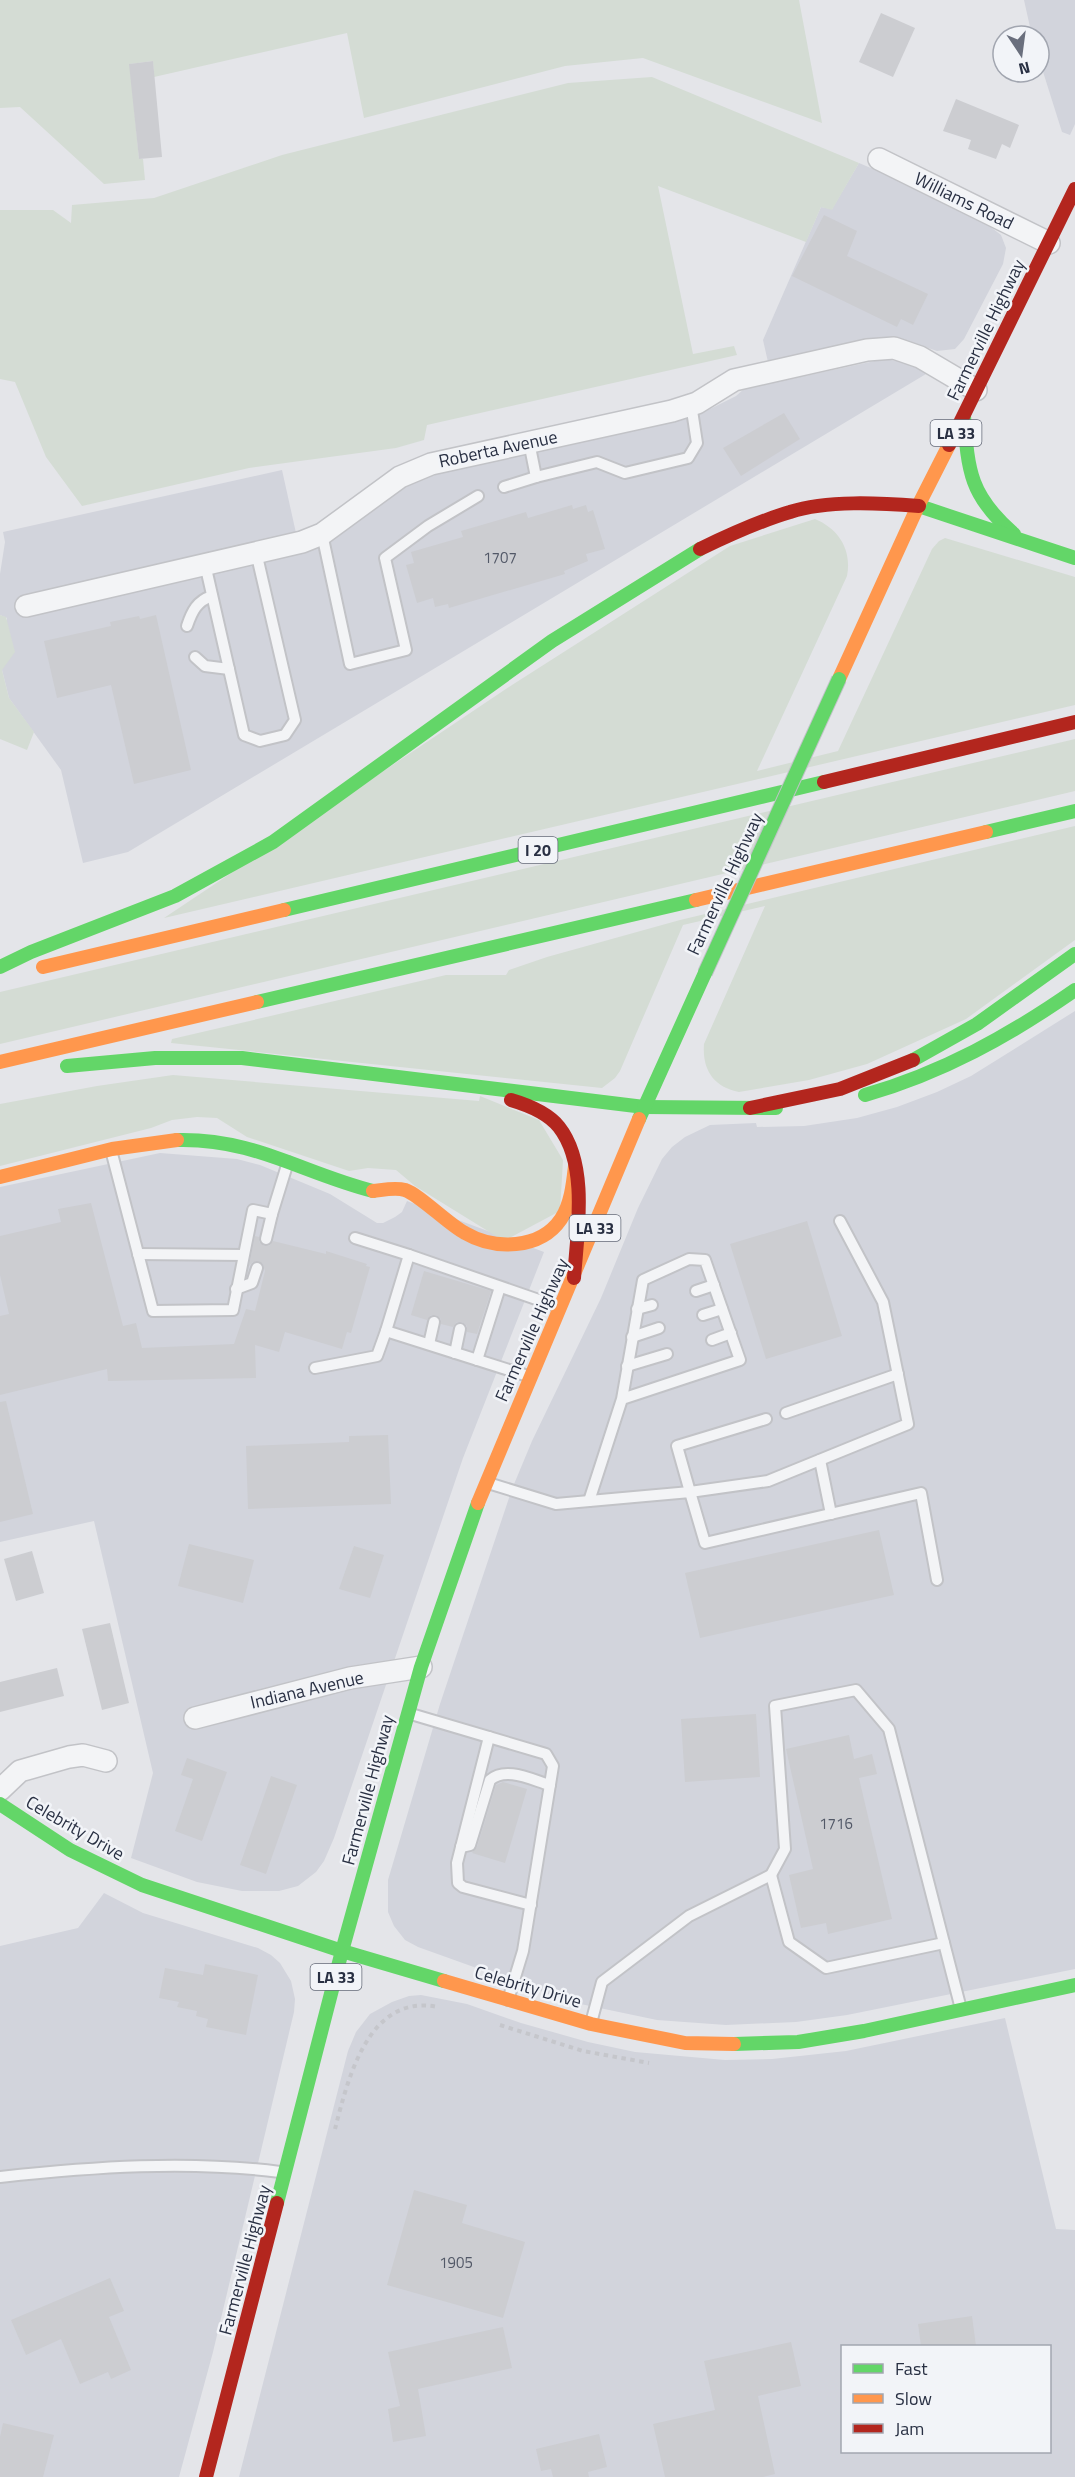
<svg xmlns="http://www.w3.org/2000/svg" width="1075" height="2477" font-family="'Titillium Web',sans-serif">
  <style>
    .built { fill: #d2d4dc; fill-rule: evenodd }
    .green { fill: #d4dcd4 }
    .building { fill: #cccdd1 }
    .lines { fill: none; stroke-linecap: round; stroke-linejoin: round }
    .lane-casing { stroke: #c2c3c7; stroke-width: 14 }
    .street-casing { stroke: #c2c3c7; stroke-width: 24 }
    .path { stroke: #c5c6cb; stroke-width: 4; stroke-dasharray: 4.5 4.5; stroke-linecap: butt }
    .lane { stroke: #f3f4f6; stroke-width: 10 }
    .street { stroke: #f3f4f6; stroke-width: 21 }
    .fast { stroke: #63d668; stroke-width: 14 }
    .slow { stroke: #ff974d; stroke-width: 14 }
    .jam { stroke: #b3261e; stroke-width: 14 }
    .fast-bridge-casing { stroke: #c0c2c7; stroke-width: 16; stroke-linecap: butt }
    .fast-bridge { stroke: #63d668; stroke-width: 14 }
    .labels { text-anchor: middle; stroke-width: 5; stroke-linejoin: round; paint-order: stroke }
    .number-label { font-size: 15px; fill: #525867 }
    .shield { fill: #f2f4f8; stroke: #656b79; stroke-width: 1.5 }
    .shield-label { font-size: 16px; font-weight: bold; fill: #293043 }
    .street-label { font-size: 18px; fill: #293043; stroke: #f2f4f8 }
  </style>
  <rect width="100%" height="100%" fill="#e4e5e9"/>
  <!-- built -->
  <g class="built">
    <path d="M 1024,0 L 1075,0 L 1075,124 L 1070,135 L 1062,132 L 1039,59 L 1039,36 L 1032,36 Z"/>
    <path d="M 859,163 L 967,209 L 1001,235 L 1006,248 L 1003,264 L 964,339 L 955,349 L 937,351 L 908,341 L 877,338 L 768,362 L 763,340 L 821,207 L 832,209 Z"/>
    <path d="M 884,359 L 911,363 L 926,374 L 128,852 L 83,863 L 61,770 L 9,698 L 2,670 L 7,618 L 0,615 L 0,574 L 5,542 L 3,532 L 282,470 L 300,551 L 408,483 L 466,466 L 674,421 L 706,411 L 736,396 L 744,389 Z"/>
    <path d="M 1075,1011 L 1075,1969 L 847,2015 L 796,2022 L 726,2025 L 657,2020 L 571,2002 L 418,1947 L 405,1940 L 394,1926 L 388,1912 L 388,1880 L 440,1704 L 512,1489 L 532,1441 L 601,1298 L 638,1208 L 662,1159 L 672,1147 L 685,1137 L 710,1125 L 756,1123 L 757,1127 L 804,1126 L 857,1118 L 897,1107 L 937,1092 L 971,1076 Z"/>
    <path d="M 160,1153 L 237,1159 L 260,1165 L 330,1194 L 377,1223 L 383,1223 L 395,1217 L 402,1212 L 407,1201 L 544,1252 L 463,1458 L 334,1838 L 324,1861 L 316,1872 L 298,1886 L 279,1891 L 242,1891 L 197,1882 L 131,1858 L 153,1773 L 94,1521 L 0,1542 L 0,1187 Z"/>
    <path d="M 104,1893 L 143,1913 L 258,1948 L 271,1955 L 280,1963 L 291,1981 L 295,1999 L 294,2012 L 213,2352 L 179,2477 L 0,2477 L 0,1946 L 78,1928 Z"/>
    <path d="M 421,1995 L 467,2004 L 521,2023 L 588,2042 L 635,2052 L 725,2060 L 772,2059 L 846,2051 L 1005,2018 L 1056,2229 L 1075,2230 L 1075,2477 L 239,2477 L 348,2051 L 356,2032 L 370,2014 L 392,2002 L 409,1996 ZM 842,2346 L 1050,2346 L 1050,2452 L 842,2452 Z"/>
  </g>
  <!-- green -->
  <g class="green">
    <path d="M 0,0 L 799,0 L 822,123 L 643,58 L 565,66 L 364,118 L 347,33 L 154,77 L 153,61 L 130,64 L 139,159 L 143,159 L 145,180 L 104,184 L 20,107 L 0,108 Z"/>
    <path d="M 652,77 L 859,163 L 832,210 L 821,207 L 806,242 L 658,186 L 693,354 L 734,346 L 737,355 L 427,425 L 424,440 L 396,448 L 249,468 L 82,506 L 46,457 L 15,382 L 0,379 L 0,210 L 53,210 L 71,223 L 72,205 L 154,198 L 282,155 L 568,83 Z"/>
    <path d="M 815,519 C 839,529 852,550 847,576 L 757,771 L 838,751 L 932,549 L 939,541 L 945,538 L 1075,577 L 1075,705 L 164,918 L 512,685 L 730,546 Z"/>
    <path d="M 0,615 L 6,617 L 15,652 L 2,670 L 9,698 L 34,732 L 27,750 L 0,739 Z"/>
    <path d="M 1075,739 L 1075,791 L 0,1044 L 0,992 Z"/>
    <path d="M 1075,826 L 1075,940 L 966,1019 L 867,1064 L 809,1080 L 739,1092 C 714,1087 702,1070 704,1044 L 765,906 L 683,925 L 620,1071 L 615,1078 L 602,1088 L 171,1043 L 172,1039 L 446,975 L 506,975 L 509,970 L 547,957 L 680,920 Z"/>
    <path d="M 173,1075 L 479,1101 L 480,1096 L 539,1120 L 563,1160 L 560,1211 L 504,1241 L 415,1186 L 396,1170 L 368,1168 L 349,1171 L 247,1137 L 217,1118 L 197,1117 L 172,1120 L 151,1128 L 0,1166 L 0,1104 L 97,1086 Z"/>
  </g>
  <!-- building -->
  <g class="building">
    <path d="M 881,13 L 915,28 L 893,77 L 859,62 Z"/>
    <path d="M 153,61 L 162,157 L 139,159 L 129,64 Z"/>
    <path d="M 956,99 L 1019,125 L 1010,148 L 1002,144 L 996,159 L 968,149 L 971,140 L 943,131 Z"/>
    <path d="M 824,215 L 857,231 L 847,256 L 928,294 L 913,325 L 901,319 L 897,327 L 792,276 Z"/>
    <path d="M 784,413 L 800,439 L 741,476 L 723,448 Z"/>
    <path d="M 572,505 L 573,509 L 586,505 L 588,512 L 593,510 L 605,549 L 586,554 L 588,561 L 564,571 L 565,574 L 449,608 L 448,604 L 435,607 L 433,598 L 417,603 L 406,565 L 414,563 L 411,552 L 463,537 L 461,531 L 526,512 L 528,518 Z"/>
    <path d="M 156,615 L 191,770 L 134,784 L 111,685 L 57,698 L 44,641 L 111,626 L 110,622 L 139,616 L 140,619 Z"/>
    <path d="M 91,1203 L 123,1326 L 136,1323 L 142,1348 L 234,1344 L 246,1309 L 255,1311 L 265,1271 L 263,1264 L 259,1261 L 253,1262 L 249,1266 L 255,1236 L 259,1237 L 259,1242 L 264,1246 L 269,1246 L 273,1241 L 326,1254 L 326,1251 L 367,1264 L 366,1266 L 370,1267 L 351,1333 L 347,1332 L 342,1349 L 285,1332 L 279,1352 L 255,1345 L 256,1378 L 108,1381 L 107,1369 L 0,1395 L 0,1316 L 9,1314 L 0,1275 L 0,1236 L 61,1222 L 58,1209 Z"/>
    <path d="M 807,1221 L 842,1336 L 766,1359 L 730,1244 Z"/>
    <path d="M 424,1271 L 491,1291 L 477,1334 L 467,1332 L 467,1326 L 462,1322 L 457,1322 L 453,1327 L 441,1324 L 441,1319 L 436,1315 L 431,1315 L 427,1320 L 411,1315 Z"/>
    <path d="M 6,1401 L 33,1514 L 0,1522 L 0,1402 Z"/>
    <path d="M 388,1435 L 391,1504 L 248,1509 L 246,1446 L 349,1442 L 349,1436 Z"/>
    <path d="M 879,1530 L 894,1595 L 700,1638 L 685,1573 Z"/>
    <path d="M 189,1544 L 254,1560 L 243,1603 L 178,1586 Z"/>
    <path d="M 354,1546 L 384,1555 L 370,1598 L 339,1589 Z"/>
    <path d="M 32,1551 L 44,1593 L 16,1601 L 4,1559 Z"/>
    <path d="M 110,1623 L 129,1703 L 102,1710 L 82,1629 Z"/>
    <path d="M 57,1668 L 64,1696 L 0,1712 L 0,1682 Z"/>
    <path d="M 756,1714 L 760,1777 L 685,1782 L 681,1719 Z"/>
    <path d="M 849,1735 L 854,1759 L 872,1754 L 877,1774 L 859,1778 L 892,1919 L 828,1934 L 826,1923 L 801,1928 L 789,1875 L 813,1869 L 786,1749 Z"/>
    <path d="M 187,1758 L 227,1772 L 202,1841 L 175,1831 L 193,1779 L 181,1775 Z"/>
    <path d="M 271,1776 L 297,1785 L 266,1874 L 240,1865 Z"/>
    <path d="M 503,1782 L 527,1789 L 505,1863 L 472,1853 L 477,1847 L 496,1785 Z"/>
    <path d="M 205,1964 L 258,1975 L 246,2035 L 206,2027 L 208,2019 L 196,2016 L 197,2011 L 177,2007 L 179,2002 L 159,1998 L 165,1968 L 203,1975 Z"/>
    <path d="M 414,2190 L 467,2205 L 462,2223 L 525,2242 L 503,2318 L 387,2285 Z"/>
    <path d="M 110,2278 L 124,2311 L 109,2317 L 131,2370 L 111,2379 L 108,2372 L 80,2384 L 61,2339 L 26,2355 L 11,2320 Z"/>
    <path d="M 972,2316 L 976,2346 L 921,2346 L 918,2324 Z"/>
    <path d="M 503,2327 L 512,2368 L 418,2389 L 426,2436 L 393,2442 L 388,2409 L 400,2406 L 388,2352 Z"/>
    <path d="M 791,2342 L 801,2386 L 758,2396 L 775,2474 L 763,2477 L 665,2477 L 653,2424 L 715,2410 L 704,2361 Z"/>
    <path d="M 3,2423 L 54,2435 L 43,2477 L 0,2477 L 0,2437 Z"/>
    <path d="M 599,2434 L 607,2467 L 588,2472 L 589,2477 L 553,2477 L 551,2469 L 541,2471 L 536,2449 Z"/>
  </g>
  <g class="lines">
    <defs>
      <g id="lane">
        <path d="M 529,442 L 536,477"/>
        <path d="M 504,487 L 536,477 L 597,462 L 625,473 L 688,458 L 697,443 L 691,404"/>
        <path d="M 322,534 L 350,664 L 406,650 L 385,558 L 428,526 L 478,496"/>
        <path d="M 205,564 L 244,735 L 260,741 L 285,735 L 295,720 L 256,552"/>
        <path d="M 187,626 C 192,611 197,601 212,596"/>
        <path d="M 195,657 L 205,666 L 229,669"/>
        <path d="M 111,1150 L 153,1311 L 233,1310 L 253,1210 L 272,1214 L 288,1162"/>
        <path d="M 355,1238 L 409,1255"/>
        <path d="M 266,1239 L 272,1214"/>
        <path d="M 138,1254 L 243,1255"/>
        <path d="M 236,1289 L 252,1283 L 257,1268"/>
        <path d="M 696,1291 L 714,1285"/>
        <path d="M 637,1309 L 652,1305"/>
        <path d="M 703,1315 L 722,1309"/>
        <path d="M 632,1337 L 659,1328"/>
        <path d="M 712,1340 L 731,1333"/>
        <path d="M 429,1344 L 434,1322"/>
        <path d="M 455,1353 L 460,1329"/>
        <path d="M 477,1360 L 500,1287"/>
        <path d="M 627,1366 L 667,1354"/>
        <path d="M 315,1368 L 377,1356 L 386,1331"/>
        <path d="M 528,1376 L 386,1331 L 409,1255 L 559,1307"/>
        <path d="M 786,1413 L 898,1374"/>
        <path d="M 766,1419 L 677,1446 L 690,1492 L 768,1481 L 908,1424 L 883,1302 L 840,1221"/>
        <path d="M 820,1460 L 831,1514"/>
        <path d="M 488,1483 L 556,1504 L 690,1492 L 705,1543 L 921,1493 L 937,1580"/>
        <path d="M 589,1501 L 622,1399 L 740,1360 L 705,1260 L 689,1259 L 643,1280 L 622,1399"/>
        <path d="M 411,1714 L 546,1754 L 553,1766 L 523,1951 L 508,2000"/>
        <path d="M 489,1737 L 457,1863 L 458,1883 L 463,1887 L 531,1905"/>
        <path d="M 461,1847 L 470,1845 L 490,1780 C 506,1766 532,1780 550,1785"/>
        <path d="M 771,1875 L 789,1942 L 826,1968 L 944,1943"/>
        <path d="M 591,2023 L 602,1982 L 689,1916 L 771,1875 L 785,1849 L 775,1706 L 856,1690 L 889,1729 L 961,2009"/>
        <path d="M 0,2177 C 92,2167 188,2160 280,2172"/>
      </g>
      <g id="street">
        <path d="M 879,159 L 1049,243"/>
        <path d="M 26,606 L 302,542 L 322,534 L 400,477 L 431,464 L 672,411 L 697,403 L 734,380 L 867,350 L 894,348 L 920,357 L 976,390"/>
        <path d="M 195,1718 L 350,1678 L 421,1667"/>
        <path d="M 0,1790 L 20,1771 L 69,1757 L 83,1755 L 106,1761"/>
      </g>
    </defs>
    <!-- lane casing -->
    <use href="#lane" class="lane-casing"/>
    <!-- street casing -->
    <use href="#street" class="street-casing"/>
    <!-- path -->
    <g class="path">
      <path d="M 500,2025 L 583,2051 L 649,2063"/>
      <path d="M 335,2129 C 348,2079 368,1993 438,2007"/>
    </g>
    <!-- lane -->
    <use href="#lane" class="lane"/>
    <!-- street -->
    <use href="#street" class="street"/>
    <!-- fast -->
    <g class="fast">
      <path d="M 964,416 C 968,472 970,496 1014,534"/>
      <path d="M 919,506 L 1075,558"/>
      <path d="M 986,832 L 1075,811"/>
      <path d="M 284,910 L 824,782"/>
      <path d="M 0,967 L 31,952 L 175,896 L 273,842 L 552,641 L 700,549"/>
      <path d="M 257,1002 L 696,900"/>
      <path d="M 913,1060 L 977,1024 L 1075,954"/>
      <path d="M 67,1066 L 155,1058 L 242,1058 L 644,1107"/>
      <path d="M 865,1095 C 942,1073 1009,1036 1075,990"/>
      <path d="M 644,1107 L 776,1108"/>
      <path d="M 639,1119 L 705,973"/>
      <path d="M 177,1140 C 254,1138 302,1173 373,1191"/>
      <path d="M 0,1804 L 70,1850 L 142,1885 L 342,1951 L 444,1981"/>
      <path d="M 734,2044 L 798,2042 L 864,2031 L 1075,1985"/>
      <path d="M 277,2203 L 342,1951 L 421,1667 L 478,1503"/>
    </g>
    <!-- slow -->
    <g class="slow">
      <path d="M 839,679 L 918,506 L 949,445"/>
      <path d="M 696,900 L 986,832"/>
      <path d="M 43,967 L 284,910"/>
      <path d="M 0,1062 L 257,1002"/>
      <path d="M 0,1177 L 112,1149 L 177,1140"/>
      <path d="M 373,1191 C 383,1190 395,1187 405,1190 C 420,1195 448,1224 465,1233 C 494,1250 540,1250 561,1219 C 571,1204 573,1184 575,1166"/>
      <path d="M 478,1503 L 639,1119"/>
      <path d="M 444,1981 L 591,2024 L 685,2043 L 734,2044"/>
    </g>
    <!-- jam -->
    <g class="jam">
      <path d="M 949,445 L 1075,189"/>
      <path d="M 700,549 C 729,535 759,521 790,512 C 827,500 880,503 919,506"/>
      <path d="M 824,782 L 1075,722"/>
      <path d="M 511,1100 C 528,1105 548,1113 559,1127 C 589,1165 577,1234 574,1278"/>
      <path d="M 750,1108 L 840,1089 L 913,1060"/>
      <path d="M 206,2477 L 277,2203"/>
    </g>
    <defs>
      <path id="fast-bridge" d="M 705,973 L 839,679"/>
    </defs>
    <!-- fast-bridge casing -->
    <use href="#fast-bridge" class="fast-bridge-casing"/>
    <!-- fast-bridge -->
    <use href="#fast-bridge" class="fast-bridge"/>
  </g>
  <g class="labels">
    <!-- number labels -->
    <g class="number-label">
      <text x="500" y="563">1707</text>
      <text x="836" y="1829">1716</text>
      <text x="456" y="2268">1905</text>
    </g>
    <!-- shield labels -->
    <g class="shield">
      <rect x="930.5" y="420" width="51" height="26" rx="4.5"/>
      <rect x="518.5" y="837" width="39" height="26" rx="4.5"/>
      <rect x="569.5" y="1215" width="51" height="26" rx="4.5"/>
      <rect x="310.5" y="1964" width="51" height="26" rx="4.5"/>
    </g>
    <g class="shield-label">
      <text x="956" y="439">LA 33</text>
      <text x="538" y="856">I 20</text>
      <text x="595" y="1234">LA 33</text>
      <text x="336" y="1983">LA 33</text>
    </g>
    <!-- street labels -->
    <g class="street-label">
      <text transform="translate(964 201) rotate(26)" y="6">Williams Road</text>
      <text transform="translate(986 330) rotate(-64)" y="6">Farmerville Highway</text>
      <text transform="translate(498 449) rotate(-12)" y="6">Roberta Avenue</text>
      <text transform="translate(725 884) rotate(-65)" y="6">Farmerville Highway</text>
      <text transform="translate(532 1330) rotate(-66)" y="6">Farmerville Highway</text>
      <text transform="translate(307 1690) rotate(-13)" y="6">Indiana Avenue</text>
      <text transform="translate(368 1790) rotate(-75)" y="6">Farmerville Highway</text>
      <text transform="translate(75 1828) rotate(30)" y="6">Celebrity Drive</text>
      <text transform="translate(528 1987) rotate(16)" y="6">Celebrity Drive</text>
      <text transform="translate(245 2260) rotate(-75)" y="6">Farmerville Highway</text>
    </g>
  </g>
  <!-- legend -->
  <rect x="841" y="2345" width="210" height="108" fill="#f2f4f8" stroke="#a2a6b0" stroke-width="1.5"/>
  <rect x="853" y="2364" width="30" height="9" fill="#63d668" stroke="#a2a6b0" stroke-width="1.5"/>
  <text x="895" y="2375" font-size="18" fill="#293043">Fast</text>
  <rect x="853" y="2394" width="30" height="9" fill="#ff974d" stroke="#a2a6b0" stroke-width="1.5"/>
  <text x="895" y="2405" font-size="18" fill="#293043">Slow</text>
  <rect x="853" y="2424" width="30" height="9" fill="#b3261e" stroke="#a2a6b0" stroke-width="1.5"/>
  <text x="895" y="2435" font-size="18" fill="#293043">Jam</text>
  <!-- north arrow -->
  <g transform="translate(1021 54) rotate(167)"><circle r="28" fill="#f2f4f8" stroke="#a2a6b0" stroke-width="1.5"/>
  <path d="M0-4.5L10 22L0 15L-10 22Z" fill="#6a6f7d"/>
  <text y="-9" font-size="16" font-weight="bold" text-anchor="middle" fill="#293043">N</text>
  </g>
</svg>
